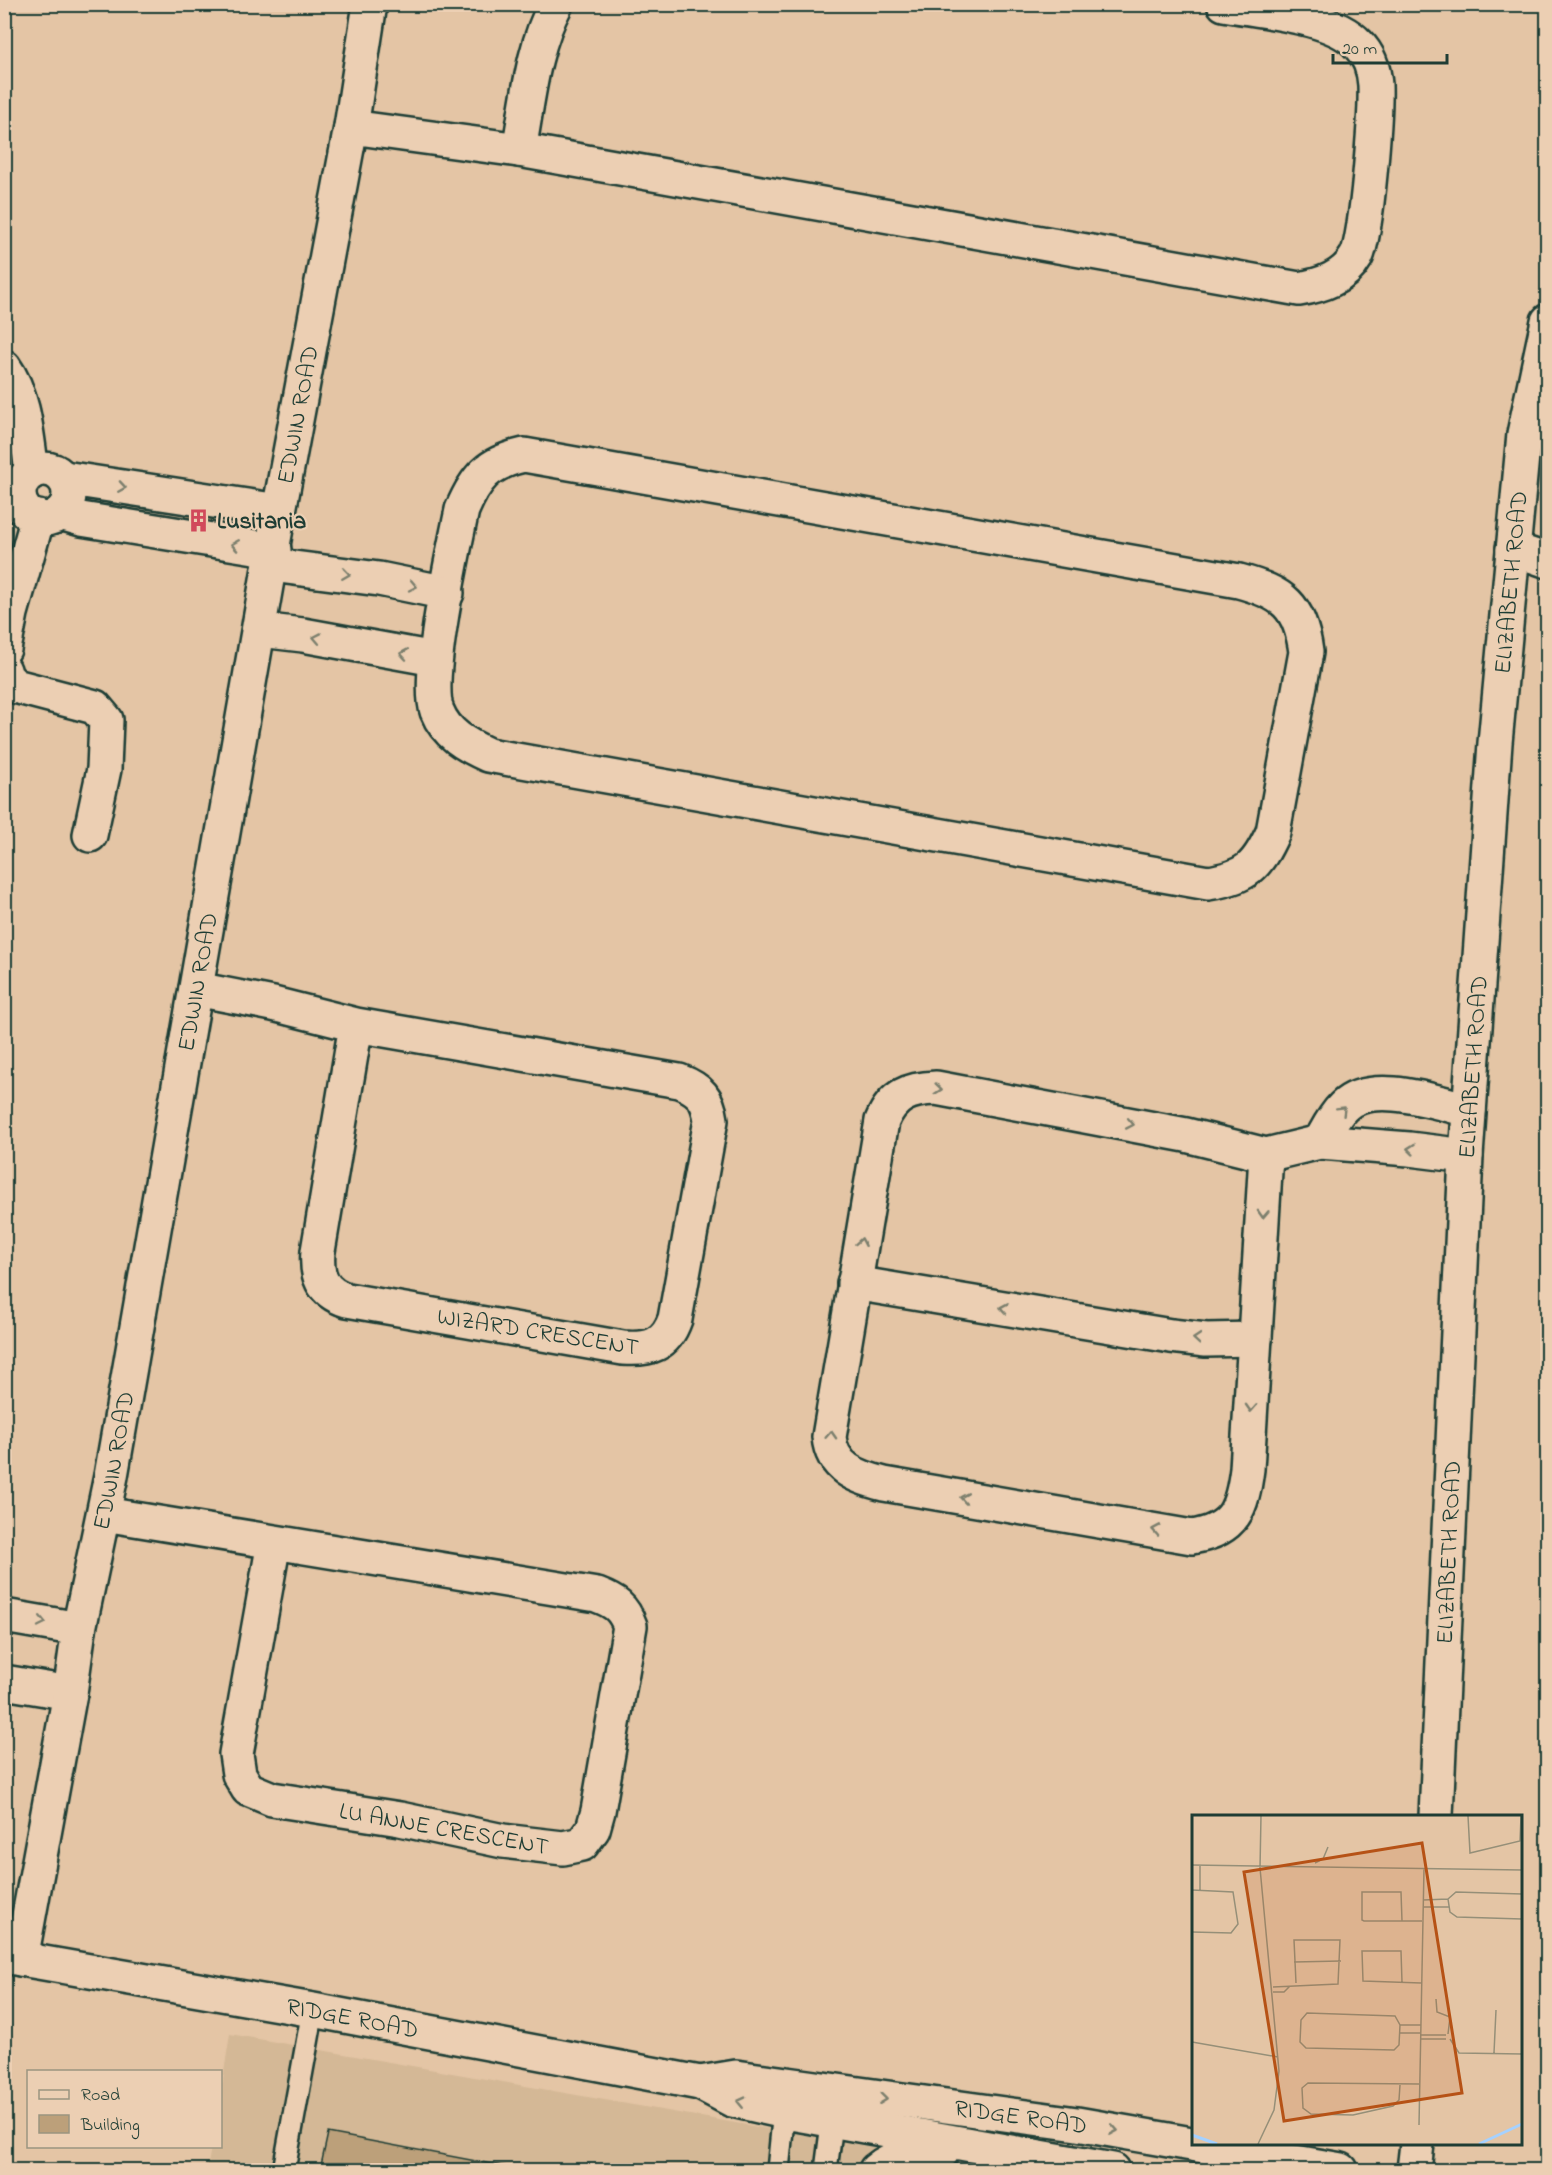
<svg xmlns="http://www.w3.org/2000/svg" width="1552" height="2175" font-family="'Indie Flower',sans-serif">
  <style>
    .built { fill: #d4b896 }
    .building { fill: #bca07a; stroke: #1f3d34; stroke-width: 1.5 }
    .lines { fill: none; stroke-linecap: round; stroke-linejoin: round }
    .lane-casing { stroke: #1f3d34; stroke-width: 26 }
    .street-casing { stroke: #1f3d34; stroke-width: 38 }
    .secondary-casing { stroke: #1f3d34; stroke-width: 38 }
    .lane { stroke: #eccfb3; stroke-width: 21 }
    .street { stroke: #eccfb3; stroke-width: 33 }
    .secondary { stroke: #eccfb3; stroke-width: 33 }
    .oneway { stroke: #7b7f6d }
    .labels { text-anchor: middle; stroke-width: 4.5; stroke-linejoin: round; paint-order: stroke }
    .street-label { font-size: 24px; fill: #1f3d34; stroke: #eccfb3 }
    .poi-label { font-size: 24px; font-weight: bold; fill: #1f3d34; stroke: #eccfb3; text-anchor: start }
    .inset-river { fill: none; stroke: #a5d1ff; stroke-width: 3 }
    .inset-road { fill: none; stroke: #958f78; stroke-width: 1.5 }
    .view { fill: #b65216; fill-opacity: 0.15; stroke: #b65216; stroke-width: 3 }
    .inset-edge { fill: none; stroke: #1f3d34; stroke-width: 3 }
  </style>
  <rect width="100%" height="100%" fill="#e4c5a5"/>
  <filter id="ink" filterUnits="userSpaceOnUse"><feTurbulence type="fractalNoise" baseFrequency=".0167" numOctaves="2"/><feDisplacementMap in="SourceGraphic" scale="12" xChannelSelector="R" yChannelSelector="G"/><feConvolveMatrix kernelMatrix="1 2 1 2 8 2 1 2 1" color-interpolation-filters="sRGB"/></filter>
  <g filter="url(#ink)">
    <!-- built -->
    <path class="built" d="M 230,2034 L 1002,2170 L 207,2170 L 211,2147 L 220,2146 L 221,2091 Z"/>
    <!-- building -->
    <g class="building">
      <path d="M 186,508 L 214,513 L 211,531 L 183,527 Z"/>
      <path d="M 328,2133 L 523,2170 L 320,2170 Z"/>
    </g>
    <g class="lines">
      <defs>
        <g id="lane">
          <path d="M 284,2170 L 313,2010"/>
          <path d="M 778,2170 L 785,2100"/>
          <path d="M 826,2170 L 834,2108"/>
        </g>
        <g id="street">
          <path d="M 351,127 L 519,150 L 1299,289 C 1322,285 1344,278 1356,257 C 1367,238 1376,112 1375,85 C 1374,70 1369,55 1358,44 C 1333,16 1261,11 1224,4"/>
          <path d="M 519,150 C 528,102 532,48 556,4"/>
          <path d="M 4,367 C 25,396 27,437 32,472"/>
          <path d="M 524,455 L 1239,581 C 1283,593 1300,605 1306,652 L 1273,832 C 1257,867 1247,877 1208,883 L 488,755 C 466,745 446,734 437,711 C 425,678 454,549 462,510 C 476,477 488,463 524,455 Z"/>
          <circle cx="44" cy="494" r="25"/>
          <path d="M 64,478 L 279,511"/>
          <path d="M 60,513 L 81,519 L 274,550"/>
          <path d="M 1513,549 L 1548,561"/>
          <path d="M 271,565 L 379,579 L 447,593"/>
          <path d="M 260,630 L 303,635 L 435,659"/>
          <path d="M 4,649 L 11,613 L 38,517"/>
          <path d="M 4,670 L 6,677 L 15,686 L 95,707 L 106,720 L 104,769 L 90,835"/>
          <path d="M 196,989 L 273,1004 L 356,1025 L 679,1081 C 700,1089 708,1098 711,1120 L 675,1319 C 666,1345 650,1350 623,1348 L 347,1300 C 321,1292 316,1275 318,1251 L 356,1025"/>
          <path d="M 1320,1142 C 1327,1130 1333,1117 1343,1107 C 1370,1079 1436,1102 1469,1110"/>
          <path d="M 1266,1155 L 1247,1469 C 1242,1508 1235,1530 1192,1537 L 884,1484 C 856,1477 832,1468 829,1437 L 882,1121 C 893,1095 909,1089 936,1088 L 1186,1135 L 1266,1155 L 1320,1142 L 1409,1149 L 1466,1156"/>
          <path d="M 854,1283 L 1171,1336 L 1206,1340 L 1255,1339"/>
          <path d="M 104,1514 L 597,1595 C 615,1602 623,1607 630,1626 L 598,1811 L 593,1829 L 582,1844 L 563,1848 L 503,1841 L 400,1819 L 272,1799 L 248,1789 L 239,1774 L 236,1754 L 274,1542"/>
          <path d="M 4,1616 L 79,1629"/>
          <path d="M 4,1682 L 70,1693"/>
          <path id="s1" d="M 21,1959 L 70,1693 L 79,1629 L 111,1476 L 279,511 L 351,127 L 370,4"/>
        </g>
        <g id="secondary">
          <path id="s2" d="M 1436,1816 L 1466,1156 L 1495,743 L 1524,434 L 1548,321"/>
          <path id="s3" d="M 4,1956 L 313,2010 L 700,2083 L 732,2100 L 785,2112 L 1113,2170"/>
          <path id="s4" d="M 700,2083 L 736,2077 L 1077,2124 L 1341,2170"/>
          <path d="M 876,2170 C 896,2153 918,2151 943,2151"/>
          <path d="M 1414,2170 L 1417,2144"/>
        </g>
      </defs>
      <!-- lane casing -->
      <use href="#lane" class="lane-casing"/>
      <!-- street casing -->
      <use href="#street" class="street-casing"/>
      <!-- secondary casing -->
      <use href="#secondary" class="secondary-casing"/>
      <!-- lane -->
      <use href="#lane" class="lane"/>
      <!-- street -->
      <use href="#street" class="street"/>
      <!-- secondary -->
      <use href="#secondary" class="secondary"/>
    </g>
    <!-- one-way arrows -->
    <defs><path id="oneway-chevron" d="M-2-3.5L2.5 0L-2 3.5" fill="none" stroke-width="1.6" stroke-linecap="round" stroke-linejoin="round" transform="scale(1.5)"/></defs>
    <g class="oneway">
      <use href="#oneway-chevron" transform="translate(122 487) rotate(9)"/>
      <use href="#oneway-chevron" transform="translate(235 545) rotate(-171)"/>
      <use href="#oneway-chevron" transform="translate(346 574) rotate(8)"/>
      <use href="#oneway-chevron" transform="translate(413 586) rotate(12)"/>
      <use href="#oneway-chevron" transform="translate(317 638) rotate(-169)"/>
      <use href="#oneway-chevron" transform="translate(404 654) rotate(-170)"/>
      <use href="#oneway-chevron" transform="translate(938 1089) rotate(6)"/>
      <use href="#oneway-chevron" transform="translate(1342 1110) rotate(-45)"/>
      <use href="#oneway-chevron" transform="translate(1130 1124) rotate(11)"/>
      <use href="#oneway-chevron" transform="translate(1411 1149) rotate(-174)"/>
      <use href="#oneway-chevron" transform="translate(1263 1214) rotate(93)"/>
      <use href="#oneway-chevron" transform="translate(861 1242) rotate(-80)"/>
      <use href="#oneway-chevron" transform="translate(1004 1308) rotate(-170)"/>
      <use href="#oneway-chevron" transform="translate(1197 1339) rotate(-175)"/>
      <use href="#oneway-chevron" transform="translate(1251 1408) rotate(93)"/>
      <use href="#oneway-chevron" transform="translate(831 1435) rotate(-87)"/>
      <use href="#oneway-chevron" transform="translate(964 1498) rotate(-170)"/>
      <use href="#oneway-chevron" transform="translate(1156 1530) rotate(-170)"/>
      <use href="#oneway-chevron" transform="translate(42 1622) rotate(12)"/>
      <use href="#oneway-chevron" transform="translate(883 2099) rotate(7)"/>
      <use href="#oneway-chevron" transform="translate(741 2102) rotate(-167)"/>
      <use href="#oneway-chevron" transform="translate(1114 2130) rotate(10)"/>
    </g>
  </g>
  <!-- icons -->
  <defs>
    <symbol id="building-bare" viewBox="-9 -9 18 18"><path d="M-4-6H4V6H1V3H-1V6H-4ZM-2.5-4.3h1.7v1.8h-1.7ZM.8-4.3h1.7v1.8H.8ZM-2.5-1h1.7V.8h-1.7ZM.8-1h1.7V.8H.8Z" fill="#d1495b" stroke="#eccfb3" stroke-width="2.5" paint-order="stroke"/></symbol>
  </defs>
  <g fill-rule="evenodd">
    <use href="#building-bare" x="182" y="504" width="33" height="33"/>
  </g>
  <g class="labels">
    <!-- street labels -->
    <g class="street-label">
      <text dy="8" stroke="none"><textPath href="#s1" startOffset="1569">EDWIN ROAD</textPath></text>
      <text dy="8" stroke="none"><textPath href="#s2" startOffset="1236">ELIZABETH ROAD</textPath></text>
      <text dy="8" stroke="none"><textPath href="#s1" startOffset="993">EDWIN ROAD</textPath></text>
      <text dy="8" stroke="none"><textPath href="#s2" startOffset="750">ELIZABETH ROAD</textPath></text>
      <text transform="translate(538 1331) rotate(9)" y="8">WIZARD CRESCENT</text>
      <text dy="8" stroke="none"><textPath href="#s1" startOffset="507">EDWIN ROAD</textPath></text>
      <text dy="8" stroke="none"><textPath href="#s2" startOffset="264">ELIZABETH ROAD</textPath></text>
      <text transform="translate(444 1828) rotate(10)" y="8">LU ANNE CRESCENT</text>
      <text dy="8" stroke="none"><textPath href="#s3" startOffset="354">RIDGE ROAD</textPath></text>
      <text dy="8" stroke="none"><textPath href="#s4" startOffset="324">RIDGE ROAD</textPath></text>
    </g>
    <!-- poi labels -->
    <g class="poi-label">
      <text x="217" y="528">Lusitania</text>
    </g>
  </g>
  <!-- overview -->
  <g transform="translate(1192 1815)">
    <rect width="330" height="330" fill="#e4c5a5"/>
    <path class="inset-river" d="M 0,320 L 25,329M 287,329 L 330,309"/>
    <path class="inset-road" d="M 276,1 L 278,38 L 328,26 L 329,1M 123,48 L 131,44 L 136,32M 0,50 L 330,55M 0,75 L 41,77 L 46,109 L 39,118 L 0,117M 8,75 L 8,50M 330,79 L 264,77 L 256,84 L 258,97 L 265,102 L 330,104M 231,85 L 256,84M 231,92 L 257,92M 210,106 L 209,77 L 170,77 L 170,105 L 172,106 L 230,106M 102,147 L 149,146M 210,167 L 209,136 L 170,136 L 171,166 L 229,168M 81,172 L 146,169 L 148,125 L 102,125 L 104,168M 81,177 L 92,177 L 98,171M 244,184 L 245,197 L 258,202 L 256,219M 115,198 L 203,201 L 208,210 L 207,230 L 202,235 L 114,233 L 108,227 L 109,205 ZM 208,210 L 229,210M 208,218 L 228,218M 228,220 L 254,220M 229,224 L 254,224M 258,224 L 267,238 L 330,239M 0,227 L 86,242M 302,238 L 304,195M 208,270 L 207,285 L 201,291 L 161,300 L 119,299 L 111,293 L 110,273 L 116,268 L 227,269M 227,310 L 232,53M 66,329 L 82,295 L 87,256 L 68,53 L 69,1"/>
    <path class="view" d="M 230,28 L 270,278 L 92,306 L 52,57 Z"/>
    <rect width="330" height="330" class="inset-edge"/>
  </g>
  <!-- margin -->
  <rect width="1552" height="2175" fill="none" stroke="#eccfb3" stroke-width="24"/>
  <rect x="12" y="12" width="1528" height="2151" fill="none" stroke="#1f3d34" stroke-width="2" filter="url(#ink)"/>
  <!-- legend -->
  <rect x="27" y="2070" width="195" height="78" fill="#eccfb3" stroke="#9a9580" stroke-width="1.5"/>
  <rect x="39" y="2090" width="30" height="9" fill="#eccfb3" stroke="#9a9580" stroke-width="1.5"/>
  <text x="81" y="2100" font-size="18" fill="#1f3d34">Road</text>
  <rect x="39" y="2115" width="30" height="18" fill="#bca07a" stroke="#9a9580" stroke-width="1.5"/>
  <text x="81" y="2130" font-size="18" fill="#1f3d34">Building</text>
  <!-- scale -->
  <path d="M1333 54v9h114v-9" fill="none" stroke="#1f3d34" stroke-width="3"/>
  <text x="1342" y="54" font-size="18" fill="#1f3d34" stroke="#eccfb3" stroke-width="4.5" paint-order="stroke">20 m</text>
</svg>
